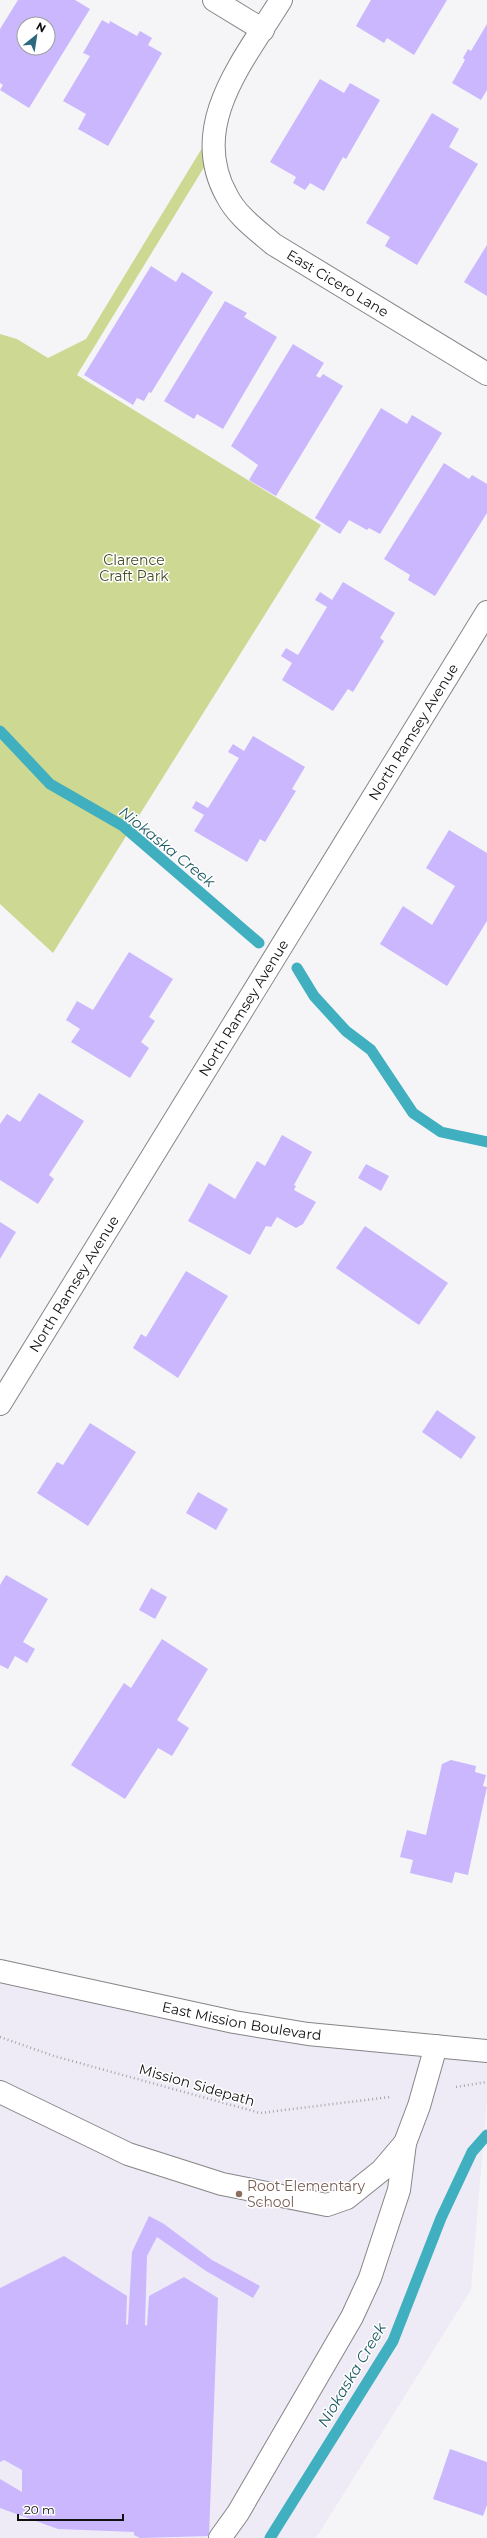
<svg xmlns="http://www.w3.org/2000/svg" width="487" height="2538" font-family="Montserrat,sans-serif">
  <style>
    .built { fill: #eeebf6 }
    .green { fill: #cdd992 }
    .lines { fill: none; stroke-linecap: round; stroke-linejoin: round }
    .stream { stroke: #40afbf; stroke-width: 11 }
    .building { fill: #cab7fe; fill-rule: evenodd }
    .minor-casing { stroke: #868588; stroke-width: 24 }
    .major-casing { stroke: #868588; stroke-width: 24 }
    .path { stroke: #a6a6a8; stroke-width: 2.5; stroke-dasharray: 1 3; stroke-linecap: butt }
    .minor { stroke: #fff; stroke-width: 22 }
    .major { stroke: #fff; stroke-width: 22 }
    .education-dot { fill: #8d6e63; stroke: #fff; stroke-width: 1.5 }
    .labels { text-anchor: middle; stroke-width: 3; stroke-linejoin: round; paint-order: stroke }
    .street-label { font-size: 14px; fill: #101011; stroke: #fff }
    .park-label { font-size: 14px; fill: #454b22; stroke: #fff }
    .education-label { font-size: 14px; fill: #785e54; stroke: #fff; text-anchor: start }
    .water-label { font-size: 15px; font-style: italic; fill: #215d66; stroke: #fff }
  </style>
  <rect width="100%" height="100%" fill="#f5f5f8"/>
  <!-- built -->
  <path class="built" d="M 0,1971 L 68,1987 L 487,2051 L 487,2099 L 471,2290 L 316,2538 L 0,2538 Z"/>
  <!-- green -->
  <path class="green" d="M 213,130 L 214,151 L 77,375 L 321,525 L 53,953 L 0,904 L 0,334 L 17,339 L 48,358 L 86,339 Z"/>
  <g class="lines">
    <!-- stream -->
    <g class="stream">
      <path d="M 0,731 L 50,784 L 123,826 L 259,943"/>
      <path d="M 297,968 L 314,996 L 346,1031 L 371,1050 L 413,1113 L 441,1132 L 487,1142"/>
      <path d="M 270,2538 L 393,2341 L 441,2218 L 472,2152 L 487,2135"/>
    </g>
  </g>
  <!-- building -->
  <g class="building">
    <path d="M 18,0 L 75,0 L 90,9 L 29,108 L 0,90 L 3,85 L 0,83 L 0,29 ZM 24,24 L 48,24 L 48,48 L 24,48 Z"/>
    <path d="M 371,0 L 447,0 L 414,55 L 387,38 L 384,43 L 356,26 Z"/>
    <path d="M 102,20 L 109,24 L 110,21 L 137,36 L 140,31 L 152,38 L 148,45 L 162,53 L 108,146 L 78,129 L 86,114 L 63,101 L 90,56 L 83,53 Z"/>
    <path d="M 487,24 L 487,90 L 481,100 L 452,83 L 465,60 L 463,58 L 468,49 L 471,51 Z"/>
    <path d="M 320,79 L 344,93 L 350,83 L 380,100 L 346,159 L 343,157 L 324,191 L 310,183 L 305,190 L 293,183 L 296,177 L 270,162 Z"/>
    <path d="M 432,113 L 459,129 L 449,147 L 478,164 L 417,265 L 385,246 L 390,237 L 366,223 Z"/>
    <path d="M 487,245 L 487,296 L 464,282 Z"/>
    <path d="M 151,266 L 176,282 L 182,272 L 213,292 L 151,393 L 149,392 L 144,401 L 137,398 L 133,405 L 84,375 Z"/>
    <path d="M 225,301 L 247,313 L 244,317 L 277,337 L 223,429 L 197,414 L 194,419 L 164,401 Z"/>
    <path d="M 293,344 L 324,363 L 316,376 L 320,378 L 323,374 L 343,386 L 276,496 L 249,480 L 258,465 L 231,446 Z"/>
    <path d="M 381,408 L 407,424 L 412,415 L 442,433 L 380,534 L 369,528 L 367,530 L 349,520 L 340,534 L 315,518 Z"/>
    <path d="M 444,463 L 469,479 L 472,475 L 487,484 L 487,513 L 435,596 L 408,580 L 410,575 L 384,559 Z"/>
    <path d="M 343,582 L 395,613 L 380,638 L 384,641 L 353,692 L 348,689 L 333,711 L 282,680 L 292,663 L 281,656 L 286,648 L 298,655 L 327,607 L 315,600 L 320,592 L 332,600 Z"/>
    <path d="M 253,736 L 305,767 L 292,789 L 296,791 L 265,842 L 260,839 L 247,862 L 194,831 L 204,815 L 192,808 L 196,801 L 208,808 L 239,758 L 228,752 L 233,744 L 244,751 Z"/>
    <path d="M 449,830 L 487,853 L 487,921 L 447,986 L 380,944 L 403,906 L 432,925 L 455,886 L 426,868 Z"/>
    <path d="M 129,952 L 173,979 L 149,1017 L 155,1021 L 141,1042 L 149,1048 L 130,1078 L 71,1042 L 80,1029 L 66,1020 L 77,1001 L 93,1010 Z"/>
    <path d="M 39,1093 L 84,1121 L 49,1175 L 54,1179 L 38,1204 L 0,1180 L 0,1124 L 7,1114 L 20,1122 Z"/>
    <path d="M 282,1135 L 312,1152 L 294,1185 L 296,1186 L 294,1190 L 316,1202 L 303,1224 L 296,1228 L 277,1217 L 271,1227 L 266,1226 L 250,1255 L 188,1221 L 209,1183 L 235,1199 L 257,1161 L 265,1166 Z"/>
    <path d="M 366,1164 L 389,1176 L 381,1191 L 358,1178 Z"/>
    <path d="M 0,1222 L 16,1232 L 0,1259 Z"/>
    <path d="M 365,1226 L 448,1283 L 419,1325 L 336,1268 Z"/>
    <path d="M 186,1271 L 228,1296 L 178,1378 L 133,1348 L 141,1334 L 146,1337 Z"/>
    <path d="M 437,1410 L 476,1437 L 461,1459 L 422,1432 Z"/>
    <path d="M 90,1423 L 136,1452 L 88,1526 L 37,1493 L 57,1462 L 63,1465 Z"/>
    <path d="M 198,1492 L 228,1509 L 216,1530 L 186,1513 Z"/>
    <path d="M 6,1575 L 48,1599 L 23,1642 L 35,1649 L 27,1663 L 15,1656 L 8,1669 L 0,1665 L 0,1585 Z"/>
    <path d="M 151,1588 L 167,1597 L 155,1619 L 139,1610 Z"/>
    <path d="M 162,1639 L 208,1669 L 177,1720 L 189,1728 L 172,1756 L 158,1748 L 125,1799 L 71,1765 L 124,1683 L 131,1688 Z"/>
    <path d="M 451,1760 L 476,1766 L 475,1772 L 486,1775 L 483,1786 L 487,1787 L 468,1875 L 455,1872 L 452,1883 L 410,1873 L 413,1860 L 400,1857 L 407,1830 L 426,1835 L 442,1764 Z"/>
    <path d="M 149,2216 L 164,2224 L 212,2260 L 260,2286 L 253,2298 L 206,2271 L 157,2237 L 147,2256 L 145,2325 L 147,2326 L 149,2296 L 184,2277 L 218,2298 L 209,2536 L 140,2538 L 134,2535 L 134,2532 L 58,2529 L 0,2508 L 0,2479 L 22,2492 L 22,2470 L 4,2460 L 0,2462 L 0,2288 L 64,2256 L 127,2296 L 126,2325 L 128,2324 L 132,2252 Z"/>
    <path d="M 450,2449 L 487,2462 L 487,2505 L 483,2516 L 433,2499 Z"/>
  </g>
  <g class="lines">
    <defs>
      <g id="minor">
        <path d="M 214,0 L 263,30"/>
        <path id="s1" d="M 281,0 C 245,59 187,125 227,196 C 237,216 257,230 273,244 L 487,374"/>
        <path id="s2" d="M 0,1404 L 487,612"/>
        <path d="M 0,2092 L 128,2154 L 222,2184 L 327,2205 L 347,2198 L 382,2170 L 405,2143 L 419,2106 L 436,2046"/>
        <path d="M 220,2538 L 238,2513 L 352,2317 L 370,2278 L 399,2190 L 405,2143"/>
      </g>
      <g id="major">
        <path id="s3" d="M 0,1971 L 234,2022 L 308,2034 L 487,2051"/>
      </g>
    </defs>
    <!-- minor casing -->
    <use href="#minor" class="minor-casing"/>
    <!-- major casing -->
    <use href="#major" class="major-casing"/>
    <!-- path -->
    <g class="path">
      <path d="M 0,2037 L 54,2056 L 260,2113 L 390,2097"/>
      <path d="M 456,2087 L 487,2082"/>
    </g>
    <!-- minor -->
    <use href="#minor" class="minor"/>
    <!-- major -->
    <use href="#major" class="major"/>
  </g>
  <!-- markers -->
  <circle class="education-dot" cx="239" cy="2194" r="4"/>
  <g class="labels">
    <!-- street labels -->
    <g class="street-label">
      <text dy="5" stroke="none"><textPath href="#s1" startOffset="358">East Cicero Lane</textPath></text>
      <text dy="5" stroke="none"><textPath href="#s2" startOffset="789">North Ramsey Avenue</textPath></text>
      <text dy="5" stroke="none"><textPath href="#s2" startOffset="465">North Ramsey Avenue</textPath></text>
      <text dy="5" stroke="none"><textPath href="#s2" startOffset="141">North Ramsey Avenue</textPath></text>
      <text dy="5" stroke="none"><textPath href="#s3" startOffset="247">East Mission Boulevard</textPath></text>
      <text transform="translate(197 2085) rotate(16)" y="5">Mission Sidepath</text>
    </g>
    <!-- park labels -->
    <g class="park-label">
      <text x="134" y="565">Clarence<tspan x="134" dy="16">Craft Park</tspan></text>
    </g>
    <!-- education labels -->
    <g class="education-label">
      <text x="247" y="2191">Root Elementary<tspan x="247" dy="16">School</tspan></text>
    </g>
    <!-- water labels -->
    <g class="water-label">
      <text transform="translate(167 847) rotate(39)" y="5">Niokaska Creek</text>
      <text transform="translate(352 2375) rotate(-59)" y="5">Niokaska Creek</text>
    </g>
  </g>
  <!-- north arrow -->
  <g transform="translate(36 36) rotate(30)"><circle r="19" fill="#ffffff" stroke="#9f9fa0"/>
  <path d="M0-3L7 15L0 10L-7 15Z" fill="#2a6a7e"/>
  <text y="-6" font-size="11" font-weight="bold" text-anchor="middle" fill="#101011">N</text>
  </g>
  <!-- scale -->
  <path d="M18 2514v6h105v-6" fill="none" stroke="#101011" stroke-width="2"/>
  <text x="24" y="2514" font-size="12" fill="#101011" stroke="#ffffff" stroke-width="3" paint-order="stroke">20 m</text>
</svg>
